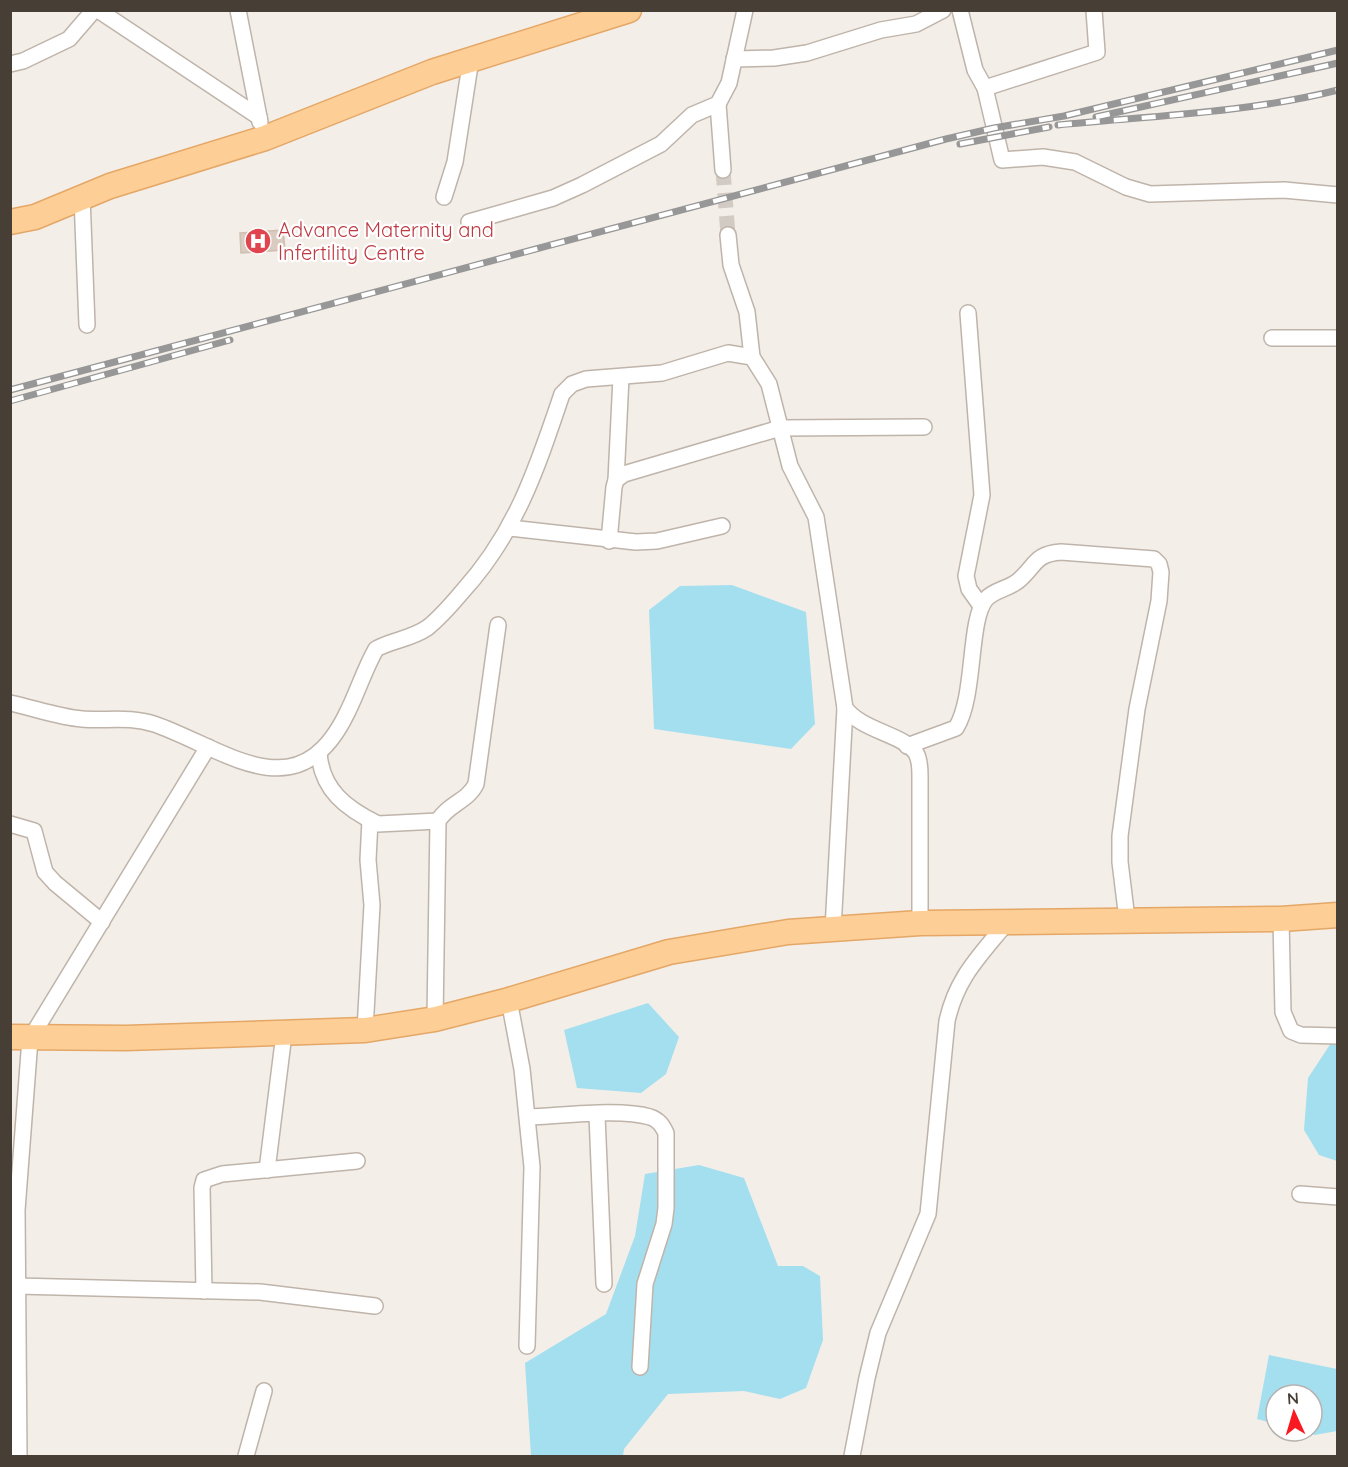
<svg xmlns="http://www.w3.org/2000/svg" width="1348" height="1467" font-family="Quicksand,sans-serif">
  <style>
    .water { fill: #a4dff0 }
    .building { fill: #d9cbc0; stroke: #d0beb0; stroke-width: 1.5 }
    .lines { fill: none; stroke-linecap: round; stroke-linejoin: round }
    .minor-tunnel { stroke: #d1cbc4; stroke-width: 15; stroke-dasharray: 15 8; stroke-linecap: butt }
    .minor-casing { stroke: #bfb4aa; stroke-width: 18 }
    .primary-casing { stroke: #e4a766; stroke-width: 27 }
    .minor { stroke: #fff; stroke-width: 15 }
    .primary { stroke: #fece97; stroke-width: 24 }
    .rail-casing { stroke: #979797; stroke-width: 7 }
    .rail { stroke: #fff; stroke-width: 4.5; stroke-dasharray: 14; stroke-linecap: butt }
    .labels { text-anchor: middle; stroke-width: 4.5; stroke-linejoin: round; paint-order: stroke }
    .health-label { font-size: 20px; fill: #be3a42; stroke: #fff; text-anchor: start }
  </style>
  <rect width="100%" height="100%" fill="#f4eee8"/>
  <!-- water -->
  <g class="water">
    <path d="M 732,585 L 806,612 L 815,724 L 791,749 L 654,729 L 649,610 L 680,586 Z"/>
    <path d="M 648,1003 L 679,1037 L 666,1074 L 641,1093 L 577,1088 L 564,1030 Z"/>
    <path d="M 1333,1040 L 1337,1040 L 1337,1161 L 1319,1155 L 1304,1130 L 1308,1078 Z"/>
    <path d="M 699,1165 L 744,1178 L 778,1266 L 803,1266 L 820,1276 L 823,1340 L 806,1388 L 780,1399 L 744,1391 L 668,1394 L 624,1449 L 623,1456 L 531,1456 L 525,1363 L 606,1314 L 635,1236 L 645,1174 Z"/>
    <path d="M 1269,1355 L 1337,1369 L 1337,1431 L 1315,1435 L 1301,1431 L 1312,1431 L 1312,1395 L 1276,1395 L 1276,1424 L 1257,1419 Z"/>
  </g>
  <!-- building -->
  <path class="building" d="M 283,230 L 285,250 L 241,253 L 240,233 Z"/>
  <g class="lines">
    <!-- minor-tunnel -->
    <path class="minor-tunnel" d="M 723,170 L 728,235"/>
    <defs>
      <g id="minor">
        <path d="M 98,10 L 259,117"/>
        <path d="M 238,10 L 260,122"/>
        <path d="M 960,10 L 975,70 L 985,88"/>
        <path d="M 1094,10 L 1097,52 L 985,88 L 1002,160 L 1043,157 L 1075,162 L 1126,187 L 1150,194 L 1284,190 L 1338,195"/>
        <path d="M 734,59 L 774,58 L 807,53 L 881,30 L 916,24 L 943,10"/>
        <path d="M 10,64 L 23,61 L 69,39 L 94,10"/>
        <path d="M 718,104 L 723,170"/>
        <path d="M 82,197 L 87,325"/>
        <path d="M 444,197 L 455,162 L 471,59"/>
        <path d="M 469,222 L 553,198 L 582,185 L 661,144 L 692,115 L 718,104 L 729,83 L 745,10"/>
        <path d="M 728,235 L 731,265 L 747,312 L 752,357"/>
        <path d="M 968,313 L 982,495 L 966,576 L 969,589 L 981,606"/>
        <path d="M 1272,338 L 1338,338"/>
        <path d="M 616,480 L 621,377"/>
        <path d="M 510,528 L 636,542 L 657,541 L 722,526"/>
        <path d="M 609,541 L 614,487 L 616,480 L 624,474 L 780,428 L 924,427"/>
        <path d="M 10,703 C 34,708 58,717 82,719 C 106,721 130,716 154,724 C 224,748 297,814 346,715 C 357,694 364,670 376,649 C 392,640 411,639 427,628 C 440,618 451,605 462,592 C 516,533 537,468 562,394 L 572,384 L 586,379 L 662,373 L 728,353 L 752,357 L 769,384 L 790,466 L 816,517 L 845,708 C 862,731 903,734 916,753 C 920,760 920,769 920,776 L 920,923"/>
        <path d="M 907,746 L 956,728 C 976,696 968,620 986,599 C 994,590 1008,589 1018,581 C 1036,566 1034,554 1061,552 L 1154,559 L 1159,564 L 1161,572 L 1159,601 L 1137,709 L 1120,836 L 1120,862 L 1127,919"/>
        <path d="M 319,752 C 321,790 347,809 378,824 L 438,821"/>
        <path d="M 10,824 L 34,831 L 45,872 L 55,883 L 102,922"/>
        <path d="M 1281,919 L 1283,1012 L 1291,1031 L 1301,1035 L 1338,1036"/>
        <path d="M 833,929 L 845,708"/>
        <path d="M 509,1000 L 522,1069 L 532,1167 L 527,1346"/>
        <path d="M 435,1019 L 438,821 C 448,804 468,801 476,784 L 498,625"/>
        <path d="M 365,1030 L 372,905 L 368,860 L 370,820"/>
        <path d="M 597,1115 L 604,1284"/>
        <path d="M 528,1117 C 561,1116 620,1108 650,1117 C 659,1120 662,1125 666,1133 L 666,1208 L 664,1224 L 645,1284 L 640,1367"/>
        <path d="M 267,1170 L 284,1034"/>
        <path d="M 1300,1194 L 1338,1197"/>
        <path d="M 17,1286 L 260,1292 L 375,1306"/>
        <path d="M 204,1291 L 202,1188 L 204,1180 L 222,1174 L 357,1161"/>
        <path d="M 19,1456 L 17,1210 L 30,1039 L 208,747"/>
        <path d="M 246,1456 L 264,1391"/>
        <path d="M 852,1456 L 867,1378 L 878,1333 L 928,1214 L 947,1021 C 957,976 981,955 1008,921"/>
      </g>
      <g id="primary">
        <path d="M 10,222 L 35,217 L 110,186 L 265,138 L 432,72 L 629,10"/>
        <path d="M 10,1037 L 126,1038 L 365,1030 L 435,1019 L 509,1000 L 669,952 L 788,932 L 920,923 L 1281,919 L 1338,915"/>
      </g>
    </defs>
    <!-- minor casing -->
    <use href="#minor" class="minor-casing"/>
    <!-- primary casing -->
    <use href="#primary" class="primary-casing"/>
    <!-- minor -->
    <use href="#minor" class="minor"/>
    <!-- primary -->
    <use href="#primary" class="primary"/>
    <defs>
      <g id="rail">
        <path d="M 1096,117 L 1338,63"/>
        <path d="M 1058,125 C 1151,116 1247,113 1338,90"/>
        <path d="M 960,144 L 1049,127"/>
        <path d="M 10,390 L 946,139 L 994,128 L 1064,116 L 1338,50"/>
        <path d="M 10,401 L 230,340"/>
      </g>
    </defs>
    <!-- rail casing -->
    <use href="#rail" class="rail-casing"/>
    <!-- rail -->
    <use href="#rail" class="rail"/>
  </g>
  <!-- icons -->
  <defs>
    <symbol id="hospital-disc" viewBox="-11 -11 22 22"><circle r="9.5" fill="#e0444e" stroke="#fff"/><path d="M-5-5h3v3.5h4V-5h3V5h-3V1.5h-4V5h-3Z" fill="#fff"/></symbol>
  </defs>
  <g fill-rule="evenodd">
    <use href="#hospital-disc" x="243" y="226" width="30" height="30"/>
  </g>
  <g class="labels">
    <!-- health labels -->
    <g class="health-label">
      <text x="278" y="237">Advance Maternity and<tspan x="278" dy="23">Infertility Centre</tspan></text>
    </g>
  </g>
  <!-- border -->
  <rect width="1348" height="1467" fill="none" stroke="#473e36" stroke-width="24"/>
  <!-- north arrow -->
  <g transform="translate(1294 1413) rotate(356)"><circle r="28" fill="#ffffff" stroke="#b5b2af" stroke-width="1.5"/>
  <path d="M0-4.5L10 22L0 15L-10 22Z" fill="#f91920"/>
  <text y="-9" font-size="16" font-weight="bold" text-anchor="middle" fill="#473e36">N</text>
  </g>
</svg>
